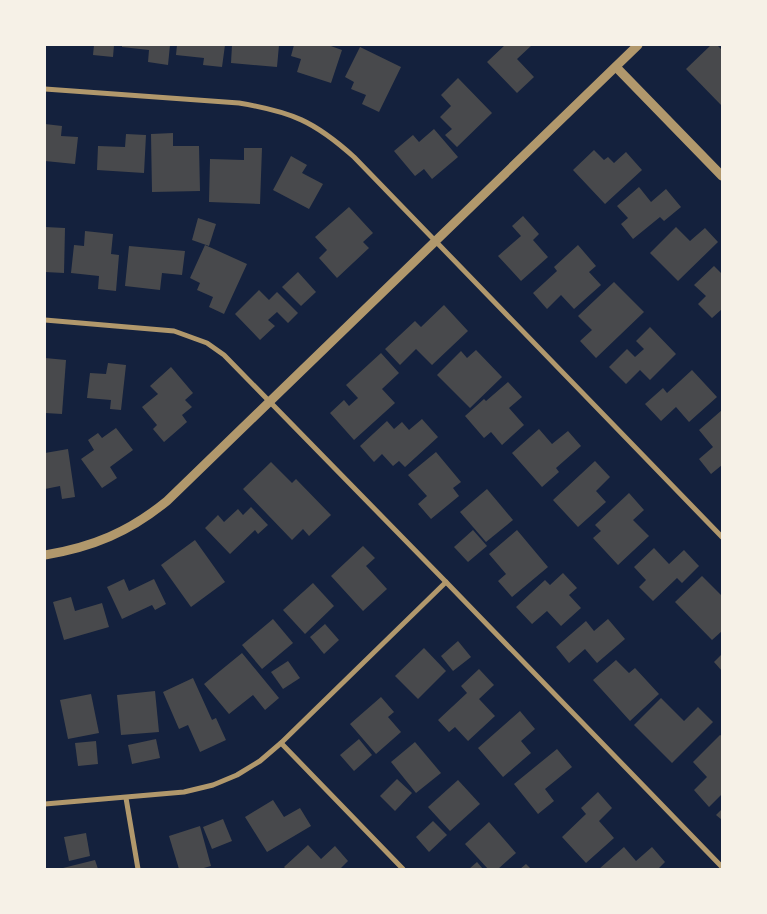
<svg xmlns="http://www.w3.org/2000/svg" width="767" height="914" font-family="Karla,sans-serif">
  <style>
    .building { fill: #48494c }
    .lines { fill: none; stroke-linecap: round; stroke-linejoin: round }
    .minor { stroke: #b1986c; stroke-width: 5 }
    .tertiary { stroke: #b1986c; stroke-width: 9 }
  </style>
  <rect width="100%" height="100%" fill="#14213d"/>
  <!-- building -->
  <g class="building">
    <path d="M 94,45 L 114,45 L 113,57 L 93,55 Z"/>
    <path d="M 122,45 L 170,45 L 168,65 L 148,62 L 149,50 L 122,47 Z"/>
    <path d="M 177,45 L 225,45 L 222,67 L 203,65 L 204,58 L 176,55 Z"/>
    <path d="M 232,45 L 279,45 L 277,67 L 231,63 Z"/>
    <path d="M 294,45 L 328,45 L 342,50 L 331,83 L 297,72 L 301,59 L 291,56 Z"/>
    <path d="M 505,45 L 532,45 L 517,59 L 534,77 L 517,93 L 487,62 Z"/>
    <path d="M 711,45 L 717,45 L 722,50 L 722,106 L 686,69 Z"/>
    <path d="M 360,47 L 401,67 L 379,112 L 362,104 L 366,95 L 351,89 L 354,82 L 345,77 Z"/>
    <path d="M 458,78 L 492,113 L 457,147 L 445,135 L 452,129 L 440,117 L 451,106 L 441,95 Z"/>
    <path d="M 45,124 L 62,126 L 61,136 L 78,137 L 75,164 L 45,161 Z"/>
    <path d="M 434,129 L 458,157 L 432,179 L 424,169 L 415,176 L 394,151 L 413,135 L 419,142 Z"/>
    <path d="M 173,133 L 173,146 L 199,146 L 200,191 L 152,192 L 151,134 Z"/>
    <path d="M 126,134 L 146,135 L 144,173 L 97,170 L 98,146 L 125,147 Z"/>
    <path d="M 244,148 L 262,148 L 260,204 L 209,202 L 210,159 L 244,160 Z"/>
    <path d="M 594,150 L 604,160 L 608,157 L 614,163 L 626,152 L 642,170 L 605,204 L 573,170 Z"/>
    <path d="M 291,156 L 307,165 L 302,173 L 323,184 L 309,209 L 273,190 Z"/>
    <path d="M 639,187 L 651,202 L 666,189 L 681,207 L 664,221 L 660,217 L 633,239 L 621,224 L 628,218 L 617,206 Z"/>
    <path d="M 349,207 L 373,233 L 363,242 L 369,248 L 337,278 L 319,258 L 327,250 L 315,237 Z"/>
    <path d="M 523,216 L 539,234 L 533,240 L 548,257 L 521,281 L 498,256 L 521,236 L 512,226 Z"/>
    <path d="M 198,218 L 216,224 L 209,246 L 192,240 Z"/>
    <path d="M 45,227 L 65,228 L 64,273 L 45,272 Z"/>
    <path d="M 676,227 L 690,241 L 705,228 L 718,242 L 678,281 L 650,253 Z"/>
    <path d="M 85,231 L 113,234 L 111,254 L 119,255 L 116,291 L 98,289 L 99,276 L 71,273 L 74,245 L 84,246 Z"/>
    <path d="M 205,245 L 247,264 L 224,314 L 209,307 L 213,297 L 197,290 L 200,283 L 190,278 Z"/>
    <path d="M 578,245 L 596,266 L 589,272 L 601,285 L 574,309 L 561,295 L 547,309 L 533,293 L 557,271 L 554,267 Z"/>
    <path d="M 129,246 L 185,251 L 182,275 L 162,273 L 160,290 L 125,286 Z"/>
    <path d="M 714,266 L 722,274 L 722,309 L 712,318 L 698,304 L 706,296 L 694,285 Z"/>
    <path d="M 298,272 L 316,292 L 301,306 L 282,287 Z"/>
    <path d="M 614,282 L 644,312 L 596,358 L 580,341 L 592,330 L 578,316 Z"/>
    <path d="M 259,290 L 269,300 L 277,292 L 298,313 L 288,323 L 277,312 L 268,320 L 275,326 L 260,340 L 235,314 Z"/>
    <path d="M 444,305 L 468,331 L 432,365 L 416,349 L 400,365 L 385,349 L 415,321 L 421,327 Z"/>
    <path d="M 650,327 L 676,354 L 650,380 L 640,370 L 626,384 L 609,367 L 627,349 L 635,357 L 644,349 L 636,341 Z"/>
    <path d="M 476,350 L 502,377 L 470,408 L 437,375 L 461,351 L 467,358 Z"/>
    <path d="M 381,353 L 399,373 L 382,389 L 395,403 L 354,440 L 330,413 L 344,400 L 349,406 L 358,398 L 346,385 Z"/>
    <path d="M 45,358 L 66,360 L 62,414 L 45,413 Z"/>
    <path d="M 108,363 L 126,365 L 121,410 L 110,409 L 111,400 L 87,398 L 90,373 L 106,374 Z"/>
    <path d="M 171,367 L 193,393 L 185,400 L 192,407 L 182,415 L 187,422 L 164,442 L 153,429 L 157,425 L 142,407 L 158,394 L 150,386 Z"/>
    <path d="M 692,370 L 717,397 L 689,422 L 676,407 L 661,421 L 645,404 L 663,388 L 667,393 Z"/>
    <path d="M 508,382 L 522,397 L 509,408 L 524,425 L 502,445 L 491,432 L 484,438 L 465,416 L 484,399 L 486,401 Z"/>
    <path d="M 722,410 L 722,465 L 711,474 L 699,459 L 713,447 L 699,430 Z"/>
    <path d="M 422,419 L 438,437 L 405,467 L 399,461 L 393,466 L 382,454 L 374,462 L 360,446 L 387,421 L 394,429 L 402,422 L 409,430 Z"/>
    <path d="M 116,428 L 133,450 L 110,467 L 117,478 L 102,488 L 81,459 L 94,450 L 88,440 L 98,433 L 102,438 Z"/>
    <path d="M 539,429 L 552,444 L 568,431 L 581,446 L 556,468 L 559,472 L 542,487 L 512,453 Z"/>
    <path d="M 68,449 L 75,497 L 62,499 L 60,486 L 45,489 L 45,453 Z"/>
    <path d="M 436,452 L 461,482 L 453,488 L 459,496 L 431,519 L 418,504 L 427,496 L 408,475 Z"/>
    <path d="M 595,461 L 610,477 L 596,491 L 606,502 L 578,527 L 553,500 Z"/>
    <path d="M 271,462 L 292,483 L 296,479 L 331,515 L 309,536 L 303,529 L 292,540 L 243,489 Z"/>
    <path d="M 487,489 L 513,520 L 486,542 L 460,512 Z"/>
    <path d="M 629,493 L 644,510 L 633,520 L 649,536 L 618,565 L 593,538 L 601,531 L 595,525 Z"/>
    <path d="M 251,507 L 268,525 L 258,534 L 255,530 L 230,554 L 205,528 L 218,515 L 224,522 L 238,509 L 243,515 Z"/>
    <path d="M 473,530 L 487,546 L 468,562 L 454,547 Z"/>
    <path d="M 517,530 L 548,567 L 512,597 L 498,581 L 506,574 L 489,554 Z"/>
    <path d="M 195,540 L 225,582 L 191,607 L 161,565 Z"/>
    <path d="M 363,546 L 375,558 L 366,566 L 387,589 L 363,611 L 331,576 Z"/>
    <path d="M 654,548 L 669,564 L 684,550 L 699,566 L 682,583 L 677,578 L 653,601 L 639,587 L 646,580 L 634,567 Z"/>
    <path d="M 563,573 L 577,588 L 569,595 L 581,608 L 561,626 L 547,611 L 532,624 L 516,607 L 545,580 L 550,585 Z"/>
    <path d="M 702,576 L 722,596 L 722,631 L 712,640 L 675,602 Z"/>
    <path d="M 124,579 L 129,591 L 154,579 L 166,604 L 155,610 L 152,605 L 122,619 L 107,587 Z"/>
    <path d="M 313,583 L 334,606 L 305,634 L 283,610 Z"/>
    <path d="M 71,597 L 75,611 L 102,603 L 109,627 L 64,640 L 53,602 Z"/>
    <path d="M 273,619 L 293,643 L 262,669 L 242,645 Z"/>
    <path d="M 608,619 L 625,639 L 597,663 L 585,649 L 569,663 L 556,647 L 586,621 L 594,631 Z"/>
    <path d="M 325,624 L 339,640 L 324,654 L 310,637 Z"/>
    <path d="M 458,641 L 471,657 L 453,671 L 441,656 Z"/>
    <path d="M 424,648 L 446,671 L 418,699 L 395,676 Z"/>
    <path d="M 242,653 L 279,698 L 265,710 L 253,695 L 229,714 L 204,684 Z"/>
    <path d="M 722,654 L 722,671 L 714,662 Z"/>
    <path d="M 616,660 L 629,673 L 635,668 L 659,694 L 630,721 L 593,680 Z"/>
    <path d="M 288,661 L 300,678 L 283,689 L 271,672 Z"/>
    <path d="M 479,669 L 494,685 L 479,699 L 495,716 L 468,741 L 455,727 L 449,732 L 438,720 L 467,693 L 461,686 Z"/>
    <path d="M 193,678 L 212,720 L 216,718 L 226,740 L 200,752 L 188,725 L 179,729 L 163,692 Z"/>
    <path d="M 155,691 L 159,732 L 121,735 L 117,695 Z"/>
    <path d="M 91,694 L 99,733 L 68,739 L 60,700 Z"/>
    <path d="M 381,697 L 394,712 L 388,717 L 401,732 L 376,754 L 350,724 Z"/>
    <path d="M 661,698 L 684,721 L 698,707 L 713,722 L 672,763 L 634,725 Z"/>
    <path d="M 520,711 L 535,729 L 521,741 L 531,753 L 503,777 L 478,748 Z"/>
    <path d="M 720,735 L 722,736 L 722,794 L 709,807 L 694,790 L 707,777 L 693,762 Z"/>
    <path d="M 156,739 L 160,758 L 132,764 L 128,745 Z"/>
    <path d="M 359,739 L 372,755 L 354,771 L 340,755 Z"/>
    <path d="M 96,741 L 98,764 L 78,766 L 75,743 Z"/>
    <path d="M 415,742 L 441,773 L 416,793 L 391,762 Z"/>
    <path d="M 557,749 L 572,767 L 545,789 L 554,801 L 538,814 L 514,784 Z"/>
    <path d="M 397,779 L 412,793 L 395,811 L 380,796 Z"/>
    <path d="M 458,780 L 480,804 L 450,831 L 428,807 Z"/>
    <path d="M 598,792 L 612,808 L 599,821 L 614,838 L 586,863 L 562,837 L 586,814 L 581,808 Z"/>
    <path d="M 273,800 L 284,817 L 300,808 L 311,826 L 267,852 L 245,817 Z"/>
    <path d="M 722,809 L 722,820 L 716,815 Z"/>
    <path d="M 223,819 L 232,841 L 212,849 L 203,827 Z"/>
    <path d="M 433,821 L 447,835 L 429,852 L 416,837 Z"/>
    <path d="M 489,822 L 516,853 L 498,869 L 488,869 L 465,844 Z"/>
    <path d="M 200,826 L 211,866 L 200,869 L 179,869 L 169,836 Z"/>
    <path d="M 86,833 L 90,856 L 69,861 L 64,837 Z"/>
    <path d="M 308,845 L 321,859 L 335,846 L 348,861 L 340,869 L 286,869 L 284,867 Z"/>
    <path d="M 624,847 L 636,861 L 652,847 L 665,862 L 658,869 L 599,869 Z"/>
    <path d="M 95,860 L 98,869 L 63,869 L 63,868 Z"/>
    <path d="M 477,862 L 483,869 L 469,869 Z"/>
    <path d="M 526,864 L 531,869 L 520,869 Z"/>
  </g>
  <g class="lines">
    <!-- minor -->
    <g class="minor">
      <path d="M 45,89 L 239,103 C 292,112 314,121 354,157 L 722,537"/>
      <path d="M 45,320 L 174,331 L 207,343 L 224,355 L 446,582 L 722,867"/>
      <path d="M 281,743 L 403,869"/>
      <path d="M 126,798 L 138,869"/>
      <path d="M 45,804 L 184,792 L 213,785 L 237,775 L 260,761 L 281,743 L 446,582"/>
    </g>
    <!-- tertiary -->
    <g class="tertiary">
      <path d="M 616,67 L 722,176"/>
      <path d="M 45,555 C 93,547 129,532 167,501 L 638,45"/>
    </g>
  </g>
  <!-- border -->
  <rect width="767" height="914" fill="none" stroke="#f6f1e7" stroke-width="92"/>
</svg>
